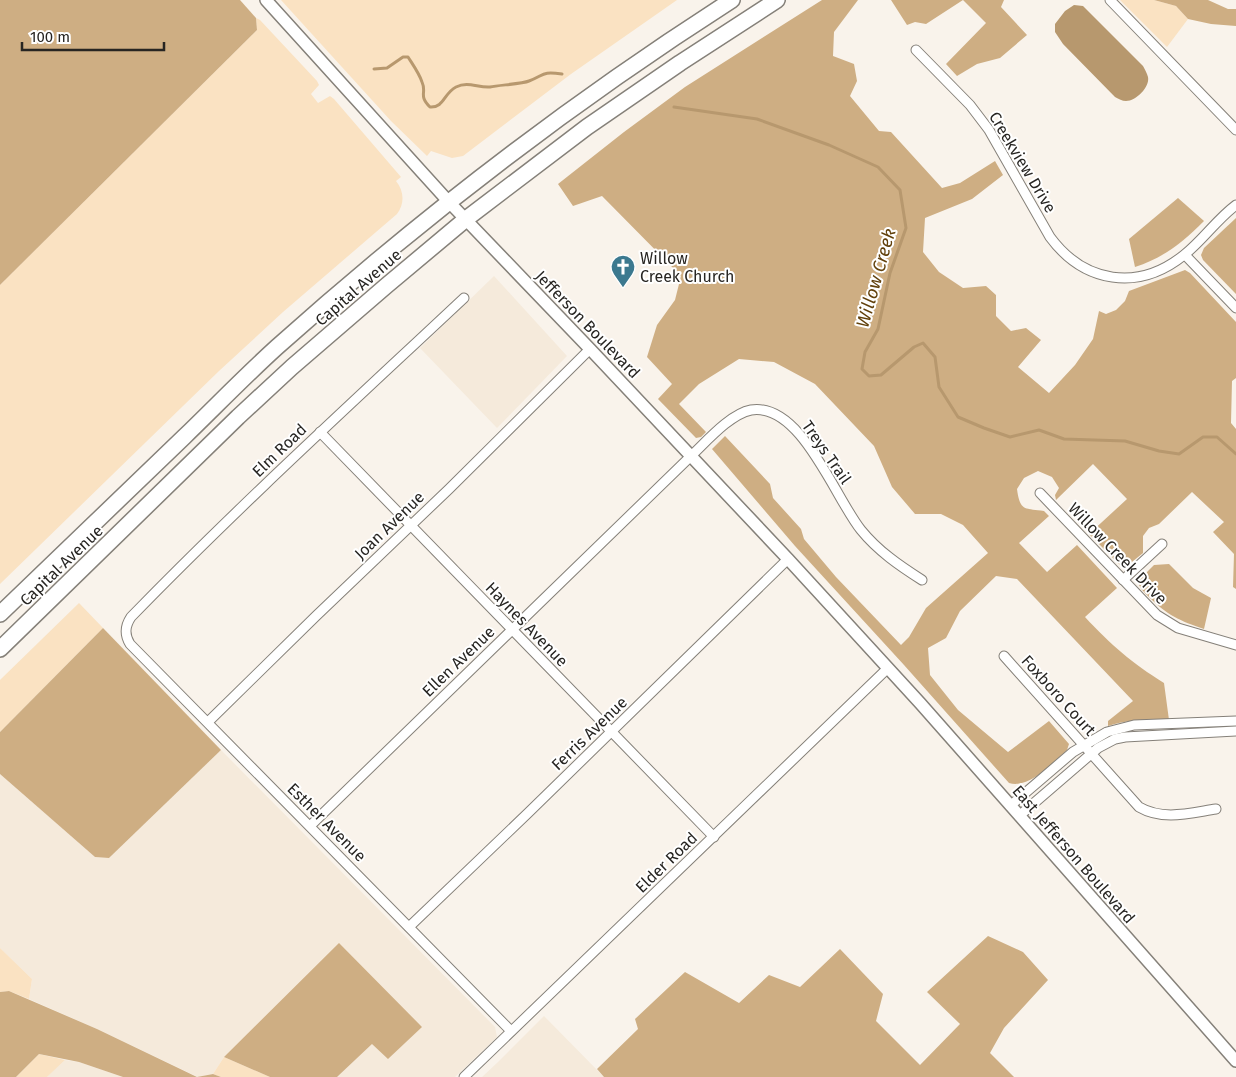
<svg xmlns="http://www.w3.org/2000/svg" width="1236" height="1077" font-family="'Fira Sans',sans-serif">
  <style>
    .built { fill: #f5eadb }
    .green { fill: #fae2c2 }
    .forest { fill: #ceae83 }
    .water { fill: #b7986e }
    .lines { fill: none; stroke-linecap: round; stroke-linejoin: round }
    .stream { stroke: #b7986e; stroke-width: 3 }
    .minor-casing { stroke: #858079; stroke-width: 11 }
    .tertiary-casing { stroke: #858079; stroke-width: 14 }
    .trunk-casing { stroke: #858079; stroke-width: 18 }
    .minor { stroke: #fff; stroke-width: 9 }
    .tertiary { stroke: #fff; stroke-width: 11 }
    .trunk { stroke: #fff; stroke-width: 15 }
    .labels { text-anchor: middle; stroke-width: 4; stroke-linejoin: round; paint-order: stroke }
    .street-label { font-size: 16px; fill: #272522; stroke: #fff }
    .poi-label { font-size: 16px; fill: #272522; stroke: #fff; text-anchor: start }
    .water-label { font-size: 18px; font-style: italic; fill: #62410c; stroke: #fff }
  </style>
  <rect width="100%" height="100%" fill="#f9f3eb"/>
  <!-- built -->
  <g class="built">
    <path d="M 494,276 L 567,356 L 497,428 L 420,348 Z"/>
    <path d="M 221,750 L 495,1027 L 497,1037 L 455,1077 L 337,1077 L 372,1044 L 422,1027 L 224,1057 L 213,1074 L 198,1077 L 97,1029 L 29,999 L 32,979 L 0,948 L 0,774 L 95,857 L 109,858 Z"/>
    <path d="M 544,1016 L 604,1077 L 482,1077 L 498,1062 Z"/>
    <path d="M 65,1060 L 79,1062 L 123,1077 L 47,1077 Z"/>
  </g>
  <!-- green -->
  <g class="green">
    <path d="M 281,0 L 677,0 L 571,74 L 463,156 L 452,158 L 431,151 L 427,156 L 391,121 Z"/>
    <path d="M 1120,0 L 1154,0 L 1176,6 L 1188,19 L 1167,47 Z"/>
    <path d="M 256,18 L 260,20 L 317,81 L 319,85 L 311,94 L 318,103 L 330,96 L 334,99 L 401,177 L 396,181 C 404,191 405,203 397,214 L 283,312 L 219,371 L 0,584 L 0,285 L 257,30 Z"/>
    <path d="M 79,603 L 103,628 L 0,732 L 0,680 Z"/>
    <path d="M 0,948 L 32,979 L 29,999 L 9,991 L 0,992 Z"/>
    <path d="M 39,1054 L 65,1060 L 47,1077 L 16,1077 Z"/>
    <path d="M 224,1057 L 270,1077 L 221,1077 L 213,1074 Z"/>
  </g>
  <!-- forest -->
  <g class="forest">
    <path d="M 0,0 L 240,0 L 256,18 L 257,30 L 0,285 Z"/>
    <path d="M 822,0 L 858,0 L 834,32 L 833,56 L 854,64 L 857,81 L 850,96 L 879,131 L 891,132 L 942,188 L 960,183 L 995,161 L 1003,175 L 972,199 L 925,218 L 923,252 L 939,272 L 963,288 L 986,286 L 996,295 L 996,316 L 1011,331 L 1026,328 L 1041,340 L 1018,367 L 1049,393 L 1075,365 L 1093,339 L 1099,311 L 1106,314 L 1116,310 L 1125,301 L 1129,291 L 1185,270 L 1190,273 L 1236,322 L 1236,378 L 1232,381 L 1231,423 L 1236,429 L 1236,589 L 1233,587 L 1234,554 L 1213,532 L 1224,522 L 1192,492 L 1159,524 L 1149,528 L 1143,536 L 1143,553 L 1127,566 L 1121,566 L 1089,534 L 1127,499 L 1093,464 L 1056,500 L 1055,495 L 1059,488 L 1052,477 L 1038,471 L 1024,478 L 1017,489 C 1020,512 1025,508 1044,511 L 1049,516 L 1019,543 L 1047,572 L 1077,545 L 1117,588 L 1085,617 C 1111,645 1132,663 1164,683 L 1169,720 C 1148,720 1128,719 1108,726 L 1108,721 L 1133,701 L 1017,579 L 996,576 L 960,611 L 946,638 L 928,648 L 930,675 L 958,710 L 1008,752 L 1049,721 L 1069,744 L 1067,750 C 1052,763 1030,789 1009,783 L 904,665 L 795,546 L 712,449 L 725,436 L 770,484 L 773,498 L 801,529 L 804,539 L 836,577 L 901,645 L 909,637 L 926,608 L 988,553 L 963,525 L 941,514 L 915,514 L 892,487 L 874,446 L 815,384 L 774,362 L 739,359 L 699,384 L 679,404 L 706,432 L 701,437 L 696,438 L 658,399 L 672,384 L 647,357 L 657,325 L 675,300 L 681,276 L 602,196 L 573,206 L 558,184 L 624,132 L 685,87 Z"/>
    <path d="M 891,0 L 1004,0 L 1001,7 L 1027,35 L 1000,58 L 977,64 L 957,76 L 946,64 L 986,23 L 963,0 L 926,24 L 915,22 L 907,25 Z"/>
    <path d="M 1154,0 L 1208,0 L 1228,9 L 1236,9 L 1236,26 L 1211,24 L 1188,19 L 1176,6 Z"/>
    <path d="M 1178,198 L 1204,221 C 1183,242 1165,257 1135,267 L 1129,239 Z"/>
    <path d="M 1236,218 L 1236,294 L 1203,260 L 1201,255 L 1204,248 Z"/>
    <path d="M 1169,564 L 1193,588 L 1211,598 L 1204,629 C 1180,621 1167,615 1149,597 C 1144,592 1139,588 1138,581 L 1154,565 Z"/>
    <path d="M 103,628 L 221,750 L 109,858 L 95,857 L 0,774 L 0,732 Z"/>
    <path d="M 988,936 L 1023,952 L 1048,980 L 1004,1028 L 990,1053 L 1014,1077 L 604,1077 L 597,1069 L 638,1029 L 635,1019 L 685,972 L 739,1003 L 769,975 L 800,987 L 840,949 L 883,994 L 876,1021 L 920,1065 L 960,1024 L 927,992 Z"/>
    <path d="M 339,943 L 422,1027 L 388,1059 L 372,1044 L 337,1077 L 270,1077 L 224,1057 Z"/>
    <path d="M 9,991 L 97,1029 L 197,1077 L 213,1074 L 221,1077 L 123,1077 L 79,1062 L 39,1054 L 16,1077 L 0,1077 L 0,992 Z"/>
  </g>
  <!-- water -->
  <path class="water" d="M 1074,5 L 1083,6 L 1143,66 C 1145,70 1147,73 1148,77 C 1150,87 1136,101 1126,101 C 1122,101 1119,99 1115,97 L 1063,44 L 1055,32 L 1055,24 L 1065,11 Z"/>
  <g class="lines">
    <!-- stream -->
    <g class="stream">
      <path d="M 374,69 L 387,68 L 403,57 L 408,57 C 413,65 419,73 422,82 C 427,93 418,95 430,107 C 444,108 444,93 456,87 C 468,81 478,88 490,87 C 499,85 522,84 529,81 C 545,75 541,71 562,74"/>
      <path d="M 674,107 L 757,119 L 829,145 L 878,167 L 900,190 L 906,228 L 890,273 L 878,329 L 865,352 L 862,369 L 869,376 L 881,375 L 914,347 L 923,343 L 935,357 L 939,387 L 958,417 L 984,428 L 1010,437 L 1039,430 L 1064,439 L 1125,441 L 1159,451 L 1179,454 L 1203,437 L 1217,437 L 1236,454"/>
    </g>
    <defs>
      <g id="minor">
        <path d="M 1110,0 L 1236,130"/>
        <path d="M 916,50 L 970,105 L 989,130 L 1050,237 C 1084,283 1138,292 1184,255 C 1203,240 1217,219 1236,205"/>
        <path d="M 1185,255 L 1236,308"/>
        <path d="M 464,298 C 352,403 238,507 131,617 C 125,626 124,634 130,644 L 511,1031"/>
        <path d="M 320,432 L 714,837"/>
        <path d="M 1040,493 L 1157,615 L 1178,628 L 1236,645"/>
        <path d="M 1123,580 L 1162,544"/>
        <path d="M 1004,656 L 1139,807 C 1163,821 1190,813 1216,809"/>
        <path d="M 208,722 L 316,616 L 449,489 L 590,349"/>
        <path d="M 1010,806 L 1073,752 L 1107,732 L 1134,725 L 1236,721"/>
        <path d="M 1019,816 L 1098,748 L 1115,739 L 1125,737 L 1236,731"/>
        <path d="M 310,826 L 691,456 C 706,442 730,414 751,410 C 801,402 835,498 861,530 C 878,551 900,566 922,580"/>
        <path d="M 409,927 L 528,813 L 788,559"/>
        <path d="M 464,1077 L 888,668"/>
      </g>
      <path id="tertiary" d="M 266,0 L 448,201 L 590,349 L 788,559 L 920,703 L 1236,1061"/>
      <g id="trunk">
        <path d="M 0,614 C 61,555 123,496 184,437 C 215,407 245,376 277,347 C 420,219 571,103 732,0"/>
        <path d="M 0,649 L 238,417 L 292,367 L 386,286 L 466,219 L 587,127 L 680,63 L 777,0"/>
      </g>
    </defs>
    <!-- minor casing -->
    <use href="#minor" class="minor-casing"/>
    <!-- tertiary casing -->
    <use href="#tertiary" class="tertiary-casing"/>
    <!-- trunk casing -->
    <use href="#trunk" class="trunk-casing"/>
    <!-- minor -->
    <use href="#minor" class="minor"/>
    <!-- tertiary -->
    <use href="#tertiary" class="tertiary"/>
    <!-- trunk -->
    <use href="#trunk" class="trunk"/>
  </g>
  <!-- icons -->
  <defs>
    <symbol id="church-pin" viewBox="-11 -11 22 30"><path d="M0 17L-7.5 6A9.5 9.5 0 1 1 7.5 6Z" fill="#3c798f" stroke="#fff"/><path d="M-1.2-6h2.4v3.5h3.3v2.4h-3.3V6h-2.4V-.1h-3.3v-2.4h3.3Z" fill="#fff"/></symbol>
  </defs>
  <g fill-rule="evenodd">
    <use href="#church-pin" x="609" y="253" width="28" height="38"/>
  </g>
  <g class="labels">
    <!-- street labels -->
    <g class="street-label">
      <text transform="translate(1023 162) rotate(59)" y="6">Creekview Drive</text>
      <text transform="translate(358 287) rotate(-41)" y="6">Capital Avenue</text>
      <text transform="translate(588 324) rotate(46)" y="6">Jefferson Boulevard</text>
      <text transform="translate(279 450) rotate(-44)" y="6">Elm Road</text>
      <text transform="translate(827 452) rotate(55)" y="6">Treys Trail</text>
      <text transform="translate(389 525) rotate(-44)" y="6">Joan Avenue</text>
      <text transform="translate(1118 553) rotate(46)" y="6">Willow Creek Drive</text>
      <text transform="translate(61 565) rotate(-44)" y="6">Capital Avenue</text>
      <text transform="translate(527 624) rotate(46)" y="6">Haynes Avenue</text>
      <text transform="translate(458 661) rotate(-44)" y="6">Ellen Avenue</text>
      <text transform="translate(1059 695) rotate(48)" y="6">Foxboro Court</text>
      <text transform="translate(589 733) rotate(-44)" y="6">Ferris Avenue</text>
      <text transform="translate(327 822) rotate(45)" y="6">Esther Avenue</text>
      <text transform="translate(1074 854) rotate(49)" y="6">East Jefferson Boulevard</text>
      <text transform="translate(666 862) rotate(-44)" y="6">Elder Road</text>
    </g>
    <!-- poi labels -->
    <g class="poi-label">
      <text x="640" y="264">Willow<tspan x="640" dy="18">Creek Church</tspan></text>
    </g>
    <!-- water labels -->
    <g class="water-label">
      <text transform="translate(876 278) rotate(-74)" y="6">Willow Creek</text>
    </g>
  </g>
  <!-- scale -->
  <path d="M22 42v8h142v-8" fill="none" stroke="#272522" stroke-width="2.5"/>
  <text x="30" y="42" font-size="15" fill="#272522" stroke="#ffffff" stroke-width="4" paint-order="stroke">100 m</text>
</svg>
